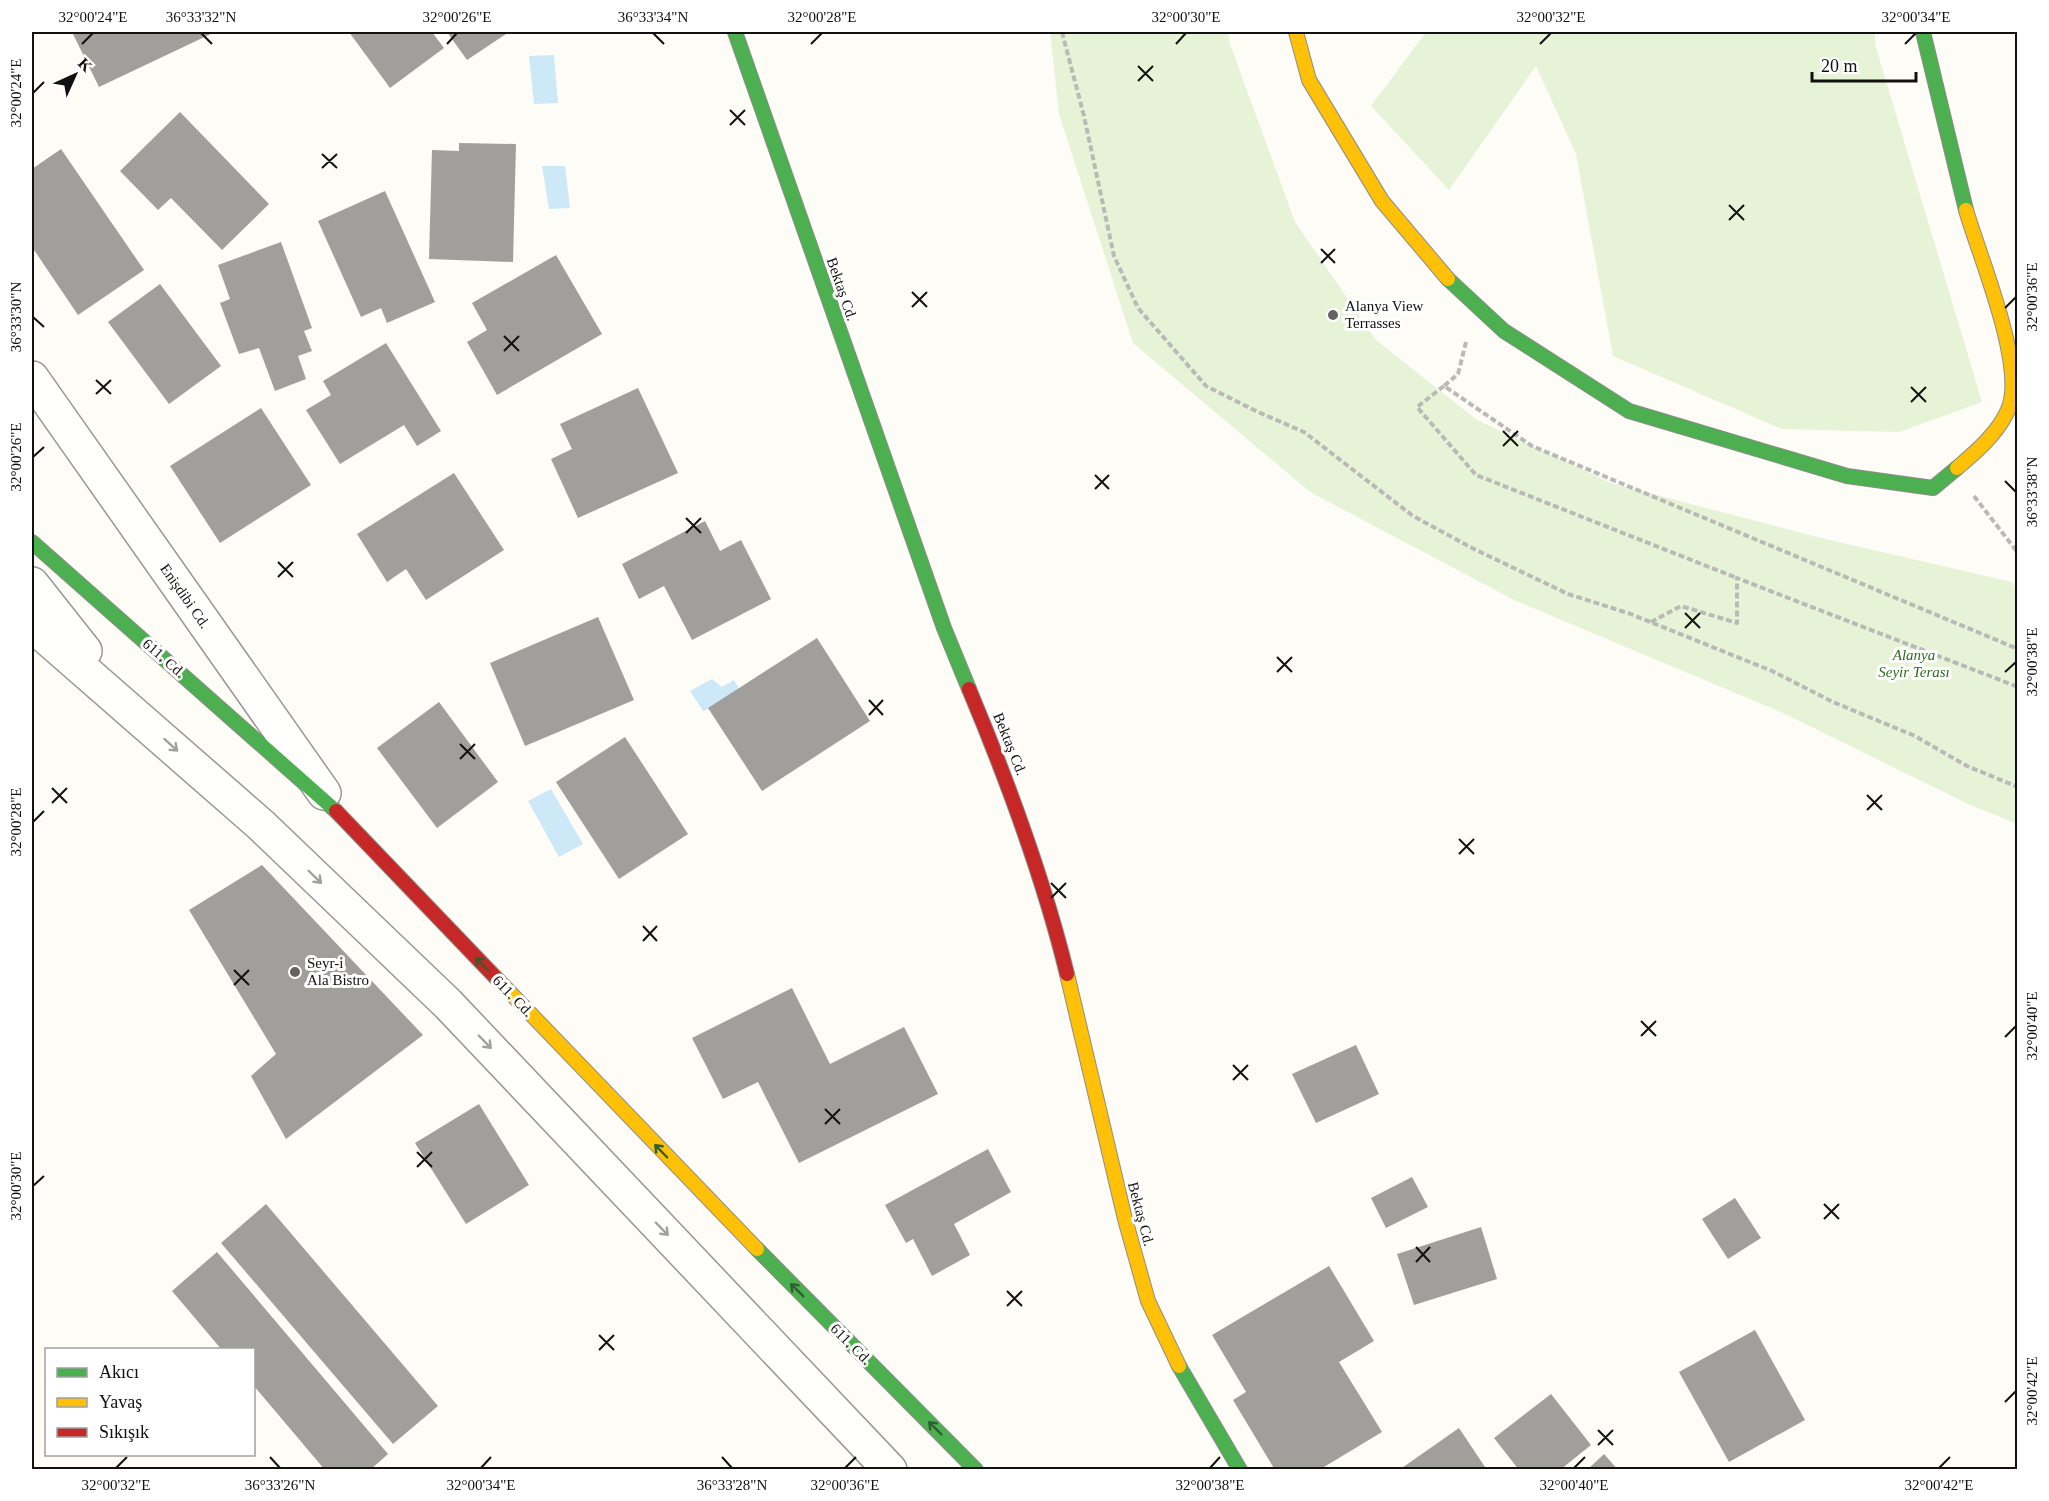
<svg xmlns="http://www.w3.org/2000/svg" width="2049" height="1501" font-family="Georgia,serif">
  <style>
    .green { fill: #e7f3d7 }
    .water { fill: #cde8f7 }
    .building { fill: #a19f9c }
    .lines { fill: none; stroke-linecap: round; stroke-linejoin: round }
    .street-casing { stroke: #979795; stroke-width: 36 }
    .fast-casing { stroke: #8e8d8b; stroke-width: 16 }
    .slow-casing { stroke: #8e8d8b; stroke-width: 16 }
    .jam-casing { stroke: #8e8d8b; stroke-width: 16 }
    .path { stroke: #b9b9b8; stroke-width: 4; stroke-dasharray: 6 3; stroke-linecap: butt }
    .street { stroke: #fffffe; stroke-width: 33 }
    .fast { stroke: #4caf50; stroke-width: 14 }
    .slow { stroke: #ffc107; stroke-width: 14 }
    .jam { stroke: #c62828; stroke-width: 14 }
    .oneway { stroke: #a0a09f }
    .oneway2 { stroke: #2e6030 }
    .ticks { fill: none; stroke: #111; stroke-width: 2 }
    .poi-dot { fill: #646362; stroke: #fff; stroke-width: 2 }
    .labels { text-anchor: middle; stroke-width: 6; stroke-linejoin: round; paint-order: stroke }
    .street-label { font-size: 15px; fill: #111; stroke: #fff }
    .poi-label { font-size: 15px; fill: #111; stroke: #fff; text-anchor: start }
    .park-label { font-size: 15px; font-style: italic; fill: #2f6b1f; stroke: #fff }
    .neatline { fill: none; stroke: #111; stroke-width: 2 }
    .ticks-label { font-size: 15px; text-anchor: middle; fill: #111 }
  </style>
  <rect width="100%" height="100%" fill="#fdfcf7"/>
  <!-- green -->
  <g class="green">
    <path d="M 1050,32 L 1228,32 L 1230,44 L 1295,222 L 1376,340 L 1477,420 L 1611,483 L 1821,538 L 2012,582 L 2018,589 L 2017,824 L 1968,804 L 1783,713 L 1514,600 L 1310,492 L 1133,343 L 1059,114 Z"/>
    <path d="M 1426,32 L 1875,32 L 1875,44 L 1982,402 L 1899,432 L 1782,429 L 1613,356 L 1576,154 L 1536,66 L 1449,190 L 1371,106 Z"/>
  </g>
  <!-- water -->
  <g class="water">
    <path d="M 554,55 L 558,103 L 534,104 L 529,56 Z"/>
    <path d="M 542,166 L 565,166 L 570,208 L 549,209 Z"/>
    <path d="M 712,679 L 722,687 L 734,680 L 743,696 L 703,711 L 690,691 Z"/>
    <path d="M 551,789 L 583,844 L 559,857 L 528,801 Z"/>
  </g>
  <!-- building -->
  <g class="building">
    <path d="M 72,32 L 215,32 L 99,87 Z"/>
    <path d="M 349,32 L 432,32 L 444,48 L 390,88 Z"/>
    <path d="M 447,32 L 509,32 L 467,60 Z"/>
    <path d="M 180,112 L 269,204 L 222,250 L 171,198 L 158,210 L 120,171 Z"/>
    <path d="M 459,143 L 516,144 L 513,262 L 429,259 L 432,150 L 459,151 Z"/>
    <path d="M 61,149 L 144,270 L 78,315 L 32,247 L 32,169 Z"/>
    <path d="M 385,191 L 435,302 L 387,323 L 381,308 L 361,317 L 318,221 Z"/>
    <path d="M 281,242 L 312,328 L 304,331 L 312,351 L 298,356 L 306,379 L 275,391 L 259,348 L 239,354 L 220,303 L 230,299 L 218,265 Z"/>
    <path d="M 556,255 L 602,334 L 497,395 L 467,342 L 487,330 L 472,303 Z"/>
    <path d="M 160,284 L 221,366 L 169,404 L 108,322 Z"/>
    <path d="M 386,343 L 441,431 L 417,446 L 404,425 L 340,464 L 306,410 L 331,395 L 323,381 Z"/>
    <path d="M 638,388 L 678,473 L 578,518 L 551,459 L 572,449 L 560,424 Z"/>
    <path d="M 261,408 L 311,485 L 220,543 L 170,466 Z"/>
    <path d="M 454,473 L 504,550 L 426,600 L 406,569 L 387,582 L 357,534 Z"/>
    <path d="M 705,521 L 720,551 L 741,540 L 771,599 L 692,640 L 664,586 L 639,599 L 622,564 Z"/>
    <path d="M 598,617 L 634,700 L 525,746 L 490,663 Z"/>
    <path d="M 817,638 L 870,721 L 762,791 L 708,708 Z"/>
    <path d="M 439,702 L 498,782 L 437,828 L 377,748 Z"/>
    <path d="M 625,737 L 688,834 L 619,879 L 556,782 Z"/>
    <path d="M 262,865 L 423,1035 L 286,1139 L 251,1076 L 276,1054 L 189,910 Z"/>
    <path d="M 792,988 L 830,1064 L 904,1027 L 938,1094 L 799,1163 L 758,1082 L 723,1099 L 692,1038 Z"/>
    <path d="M 1356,1045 L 1379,1094 L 1316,1123 L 1292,1074 Z"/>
    <path d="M 479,1104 L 529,1185 L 466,1224 L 415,1143 Z"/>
    <path d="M 988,1149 L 1011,1192 L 954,1224 L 970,1255 L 932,1276 L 913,1239 L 906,1243 L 885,1205 Z"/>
    <path d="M 1412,1177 L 1428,1207 L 1386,1228 L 1371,1198 Z"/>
    <path d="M 1735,1198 L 1761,1238 L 1728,1259 L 1702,1219 Z"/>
    <path d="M 266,1204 L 438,1406 L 393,1444 L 221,1243 Z"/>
    <path d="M 1481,1227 L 1497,1279 L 1414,1305 L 1397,1254 Z"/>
    <path d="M 217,1252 L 388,1454 L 370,1470 L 325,1470 L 254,1386 L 254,1350 L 222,1350 L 172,1291 Z"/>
    <path d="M 1329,1266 L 1374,1341 L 1339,1362 L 1382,1432 L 1319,1470 L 1275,1470 L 1233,1400 L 1246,1392 L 1212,1335 Z"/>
    <path d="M 1755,1330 L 1805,1420 L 1729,1462 L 1679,1372 Z"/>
    <path d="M 1551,1394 L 1591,1445 L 1560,1470 L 1519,1470 L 1494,1438 Z"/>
    <path d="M 1459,1428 L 1487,1470 L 1399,1470 Z"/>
    <path d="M 1604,1454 L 1618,1470 L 1587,1470 Z"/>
  </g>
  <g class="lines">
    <defs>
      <g id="street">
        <path d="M 32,378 L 324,793"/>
        <path d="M 32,584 L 85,651"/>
        <path d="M 32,625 L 261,825 L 448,1004 L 890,1470"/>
      </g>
      <g id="fast">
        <path d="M 735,32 L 944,628 L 969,689"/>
        <path d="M 1923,32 L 1966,210"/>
        <path d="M 1448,279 L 1504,331 L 1629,411 L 1847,476 L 1933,488 L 1957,468"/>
        <path d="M 32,542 L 336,811"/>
        <path d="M 757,1249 L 976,1470"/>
        <path d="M 1179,1366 L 1240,1470"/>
      </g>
      <g id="slow">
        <path d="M 1296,32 L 1309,80 L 1382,201 L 1448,279"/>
        <path d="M 1957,468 C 1976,452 1998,433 2008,410 C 2027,367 1979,256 1966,210"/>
        <path d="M 1067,974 L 1125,1219 L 1148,1301 L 1179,1366"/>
        <path d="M 499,981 L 757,1249"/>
      </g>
      <g id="jam">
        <path d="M 969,689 C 1008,782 1043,876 1067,974"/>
        <path d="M 336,811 L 499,981"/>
      </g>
    </defs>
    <!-- street casing -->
    <use href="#street" class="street-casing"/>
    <!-- fast casing -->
    <use href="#fast" class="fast-casing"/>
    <!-- slow casing -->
    <use href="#slow" class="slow-casing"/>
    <!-- jam casing -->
    <use href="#jam" class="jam-casing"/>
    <!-- path -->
    <g class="path">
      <path d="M 1062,32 L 1084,116 L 1114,256 L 1138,308 L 1206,386 L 1258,412 L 1304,432 L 1413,516 L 1474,549 L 1568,594 L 1628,613 L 1772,671 L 1833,702 L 1915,736 L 1967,766 L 2018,787"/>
      <path d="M 1466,342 L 1458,374 L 1444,386 L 1532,446 L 2018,649"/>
      <path d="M 1444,386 L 1417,407 L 1476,475 L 1737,578"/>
      <path d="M 1974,496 L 2018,553"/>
      <path d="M 1651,622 L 1681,606 L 1737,623 L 1737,578 L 2018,687"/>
    </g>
    <!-- street -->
    <use href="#street" class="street"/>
    <!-- fast -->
    <use href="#fast" class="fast"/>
    <!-- slow -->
    <use href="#slow" class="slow"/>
    <!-- jam -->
    <use href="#jam" class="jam"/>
  </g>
  <!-- one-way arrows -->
  <defs><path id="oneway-shaft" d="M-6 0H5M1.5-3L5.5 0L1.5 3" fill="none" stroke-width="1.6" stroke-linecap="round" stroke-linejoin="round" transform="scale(1.5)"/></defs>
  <g class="oneway">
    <use href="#oneway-shaft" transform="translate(171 745) rotate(42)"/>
    <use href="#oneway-shaft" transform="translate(315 877) rotate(44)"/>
    <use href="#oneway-shaft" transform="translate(485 1042) rotate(46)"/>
    <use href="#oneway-shaft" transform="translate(662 1229) rotate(46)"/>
  </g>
  <g class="oneway2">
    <use href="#oneway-shaft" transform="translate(482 964) rotate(-134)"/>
    <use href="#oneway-shaft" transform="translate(661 1151) rotate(-134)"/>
    <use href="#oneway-shaft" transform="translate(797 1290) rotate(-135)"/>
    <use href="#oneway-shaft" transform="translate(935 1428) rotate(-135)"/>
  </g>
  <!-- ticks -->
  <path class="ticks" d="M 201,33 L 212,44M 653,33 L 664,44M 82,44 L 93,33M 447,44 L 457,33M 811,44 L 822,33M 1176,44 L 1186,33M 1540,44 L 1551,33M 1905,44 L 1916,33M 1138,66 L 1153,81M 1138,81 L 1153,66M 33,93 L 44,82M 730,110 L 745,125M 730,125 L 745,110M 322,154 L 337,168M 322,168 L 337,154M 1729,205 L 1744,220M 1729,220 L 1744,205M 1321,249 L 1335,263M 1321,263 L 1335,249M 912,292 L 927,307M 912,307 L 927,292M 2005,308 L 2016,297M 33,317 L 44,327M 504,336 L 519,351M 504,351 L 519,336M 96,380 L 111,394M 1911,387 L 1926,402M 96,394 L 111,380M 1911,402 L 1926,387M 1503,431 L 1518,446M 1503,446 L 1518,431M 33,457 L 44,447M 1095,475 L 1109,489M 2005,481 L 2016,492M 1095,489 L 1109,475M 686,518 L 701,533M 686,533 L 701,518M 278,562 L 293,577M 278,577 L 293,562M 1685,613 L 1700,628M 1685,628 L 1700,613M 1277,657 L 1292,672M 1277,672 L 1292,657M 2005,672 L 2016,662M 869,700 L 883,715M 869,715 L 883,700M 460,744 L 475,759M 460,759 L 475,744M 52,788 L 67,803M 1867,795 L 1882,810M 52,803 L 67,788M 1867,810 L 1882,795M 33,822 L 44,811M 1459,839 L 1474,854M 1459,854 L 1474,839M 1051,883 L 1066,898M 1051,898 L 1066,883M 643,926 L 657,941M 643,941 L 657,926M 234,970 L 249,985M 234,985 L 249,970M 1641,1021 L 1656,1036M 1641,1036 L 1656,1021M 2005,1037 L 2016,1026M 1233,1065 L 1248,1080M 1233,1080 L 1248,1065M 825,1109 L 840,1124M 825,1124 L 840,1109M 417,1152 L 432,1167M 417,1167 L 432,1152M 33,1186 L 44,1176M 1824,1204 L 1839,1219M 1824,1219 L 1839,1204M 1416,1247 L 1430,1262M 1416,1262 L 1430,1247M 1007,1291 L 1022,1306M 1007,1306 L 1022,1291M 599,1335 L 614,1350M 599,1350 L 614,1335M 2005,1402 L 2016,1391M 1598,1430 L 1613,1445M 1598,1445 L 1613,1430M 270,1457 L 280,1468M 722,1457 L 732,1468M 116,1468 L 127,1457M 481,1468 L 491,1457M 845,1468 L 856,1457M 1210,1468 L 1220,1457M 1574,1468 L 1585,1457M 1939,1468 L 1950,1457"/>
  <!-- markers -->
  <g class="poi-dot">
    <circle cx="1333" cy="315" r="6"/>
    <circle cx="295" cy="972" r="6"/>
  </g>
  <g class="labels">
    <!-- street labels -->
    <g class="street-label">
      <text transform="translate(842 289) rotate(71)" y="5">Bektaş Cd.</text>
      <text transform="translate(185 596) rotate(55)" y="5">Enişdibi Cd.</text>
      <text transform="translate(164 658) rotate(41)" y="5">611. Cd.</text>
      <text transform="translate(1010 744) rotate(68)" y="5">Bektaş Cd.</text>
      <text transform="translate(513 996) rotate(46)" y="5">611. Cd.</text>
      <text transform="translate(1141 1214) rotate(75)" y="5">Bektaş Cd.</text>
      <text transform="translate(851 1344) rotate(45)" y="5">611. Cd.</text>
    </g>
    <!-- poi labels -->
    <g class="poi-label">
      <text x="1345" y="311">Alanya View<tspan x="1345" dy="17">Terrasses</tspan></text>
      <text x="307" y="968">Seyr-i<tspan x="307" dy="17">Ala Bistro</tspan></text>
    </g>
    <!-- park labels -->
    <g class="park-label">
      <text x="1914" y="660">Alanya<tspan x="1914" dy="17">Seyir Terası</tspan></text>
    </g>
  </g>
  <!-- border -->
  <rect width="2049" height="1501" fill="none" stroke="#ffffff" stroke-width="66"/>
  <!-- legend -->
  <rect x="45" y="1348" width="210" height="108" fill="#ffffff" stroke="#a0a0a0" stroke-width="1.5"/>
  <rect x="57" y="1368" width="30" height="9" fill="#4caf50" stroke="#a0a0a0" stroke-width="1.5"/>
  <text x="99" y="1378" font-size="18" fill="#111111">Akıcı</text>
  <rect x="57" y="1398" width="30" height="9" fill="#ffc107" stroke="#a0a0a0" stroke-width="1.5"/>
  <text x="99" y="1408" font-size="18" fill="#111111">Yavaş</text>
  <rect x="57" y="1428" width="30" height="9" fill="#c62828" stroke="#a0a0a0" stroke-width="1.5"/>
  <text x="99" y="1438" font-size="18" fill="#111111">Sıkışık</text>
  <!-- north arrow -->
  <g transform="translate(75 75) rotate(45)" stroke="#ffffff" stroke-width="4.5" paint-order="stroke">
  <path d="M0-4.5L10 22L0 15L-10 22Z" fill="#111111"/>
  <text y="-9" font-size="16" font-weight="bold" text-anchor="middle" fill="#111111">K</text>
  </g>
  <!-- scale -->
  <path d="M1812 72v9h104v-9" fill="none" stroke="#111111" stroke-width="3"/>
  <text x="1821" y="72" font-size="18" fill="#111111" stroke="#ffffff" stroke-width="4.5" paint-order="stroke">20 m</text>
  <rect x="33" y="33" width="1983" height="1435" class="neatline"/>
  <g class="ticks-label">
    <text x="93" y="22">32°00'24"E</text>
    <text x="201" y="22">36°33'32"N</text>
    <text x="457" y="22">32°00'26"E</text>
    <text x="653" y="22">36°33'34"N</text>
    <text x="822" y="22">32°00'28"E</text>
    <text x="1186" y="22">32°00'30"E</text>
    <text x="1551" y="22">32°00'32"E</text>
    <text x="1916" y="22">32°00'34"E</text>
    <text transform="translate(16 93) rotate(-90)" y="5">32°00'24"E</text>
    <text transform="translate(2032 297) rotate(-90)" y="5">32°00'36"E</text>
    <text transform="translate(16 317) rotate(-90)" y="5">36°33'30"N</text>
    <text transform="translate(16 457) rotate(-90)" y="5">32°00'26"E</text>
    <text transform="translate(2032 492) rotate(-90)" y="5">36°33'38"N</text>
    <text transform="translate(2032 662) rotate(-90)" y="5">32°00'38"E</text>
    <text transform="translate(16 822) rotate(-90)" y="5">32°00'28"E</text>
    <text transform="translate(2032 1026) rotate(-90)" y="5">32°00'40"E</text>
    <text transform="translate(16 1186) rotate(-90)" y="5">32°00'30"E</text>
    <text transform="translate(2032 1391) rotate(-90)" y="5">32°00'42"E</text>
    <text x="116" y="1490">32°00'32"E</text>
    <text x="280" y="1490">36°33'26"N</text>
    <text x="481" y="1490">32°00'34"E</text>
    <text x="732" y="1490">36°33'28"N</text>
    <text x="845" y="1490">32°00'36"E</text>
    <text x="1210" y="1490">32°00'38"E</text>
    <text x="1574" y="1490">32°00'40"E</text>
    <text x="1939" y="1490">32°00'42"E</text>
  </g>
</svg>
